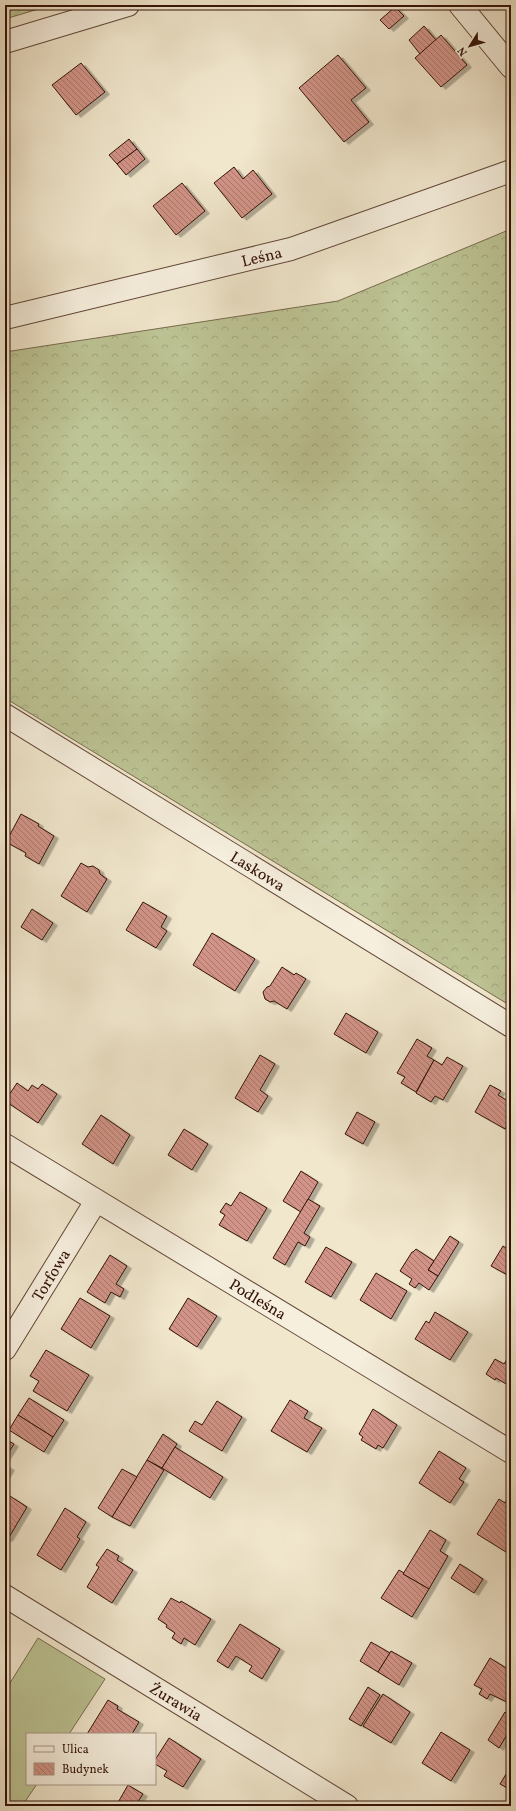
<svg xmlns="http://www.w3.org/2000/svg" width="516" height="1811" font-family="Vollkorn,serif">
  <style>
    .grass { fill: #bdc495; stroke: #786b4e }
    .forest { fill: url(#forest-crowns); stroke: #786b4e }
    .garden { fill: url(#garden-furrows); stroke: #786b4e }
    .building { fill: url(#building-back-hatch); stroke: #331207; filter: url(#shadow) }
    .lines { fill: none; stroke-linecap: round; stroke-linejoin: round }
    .minor-casing { stroke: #624738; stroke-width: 24 }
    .minor { stroke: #f6efde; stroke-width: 22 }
    .labels { text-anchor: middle; stroke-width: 4; stroke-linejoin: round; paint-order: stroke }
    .street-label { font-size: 16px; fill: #331207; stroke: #f6efde }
  </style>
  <defs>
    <pattern id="forest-crowns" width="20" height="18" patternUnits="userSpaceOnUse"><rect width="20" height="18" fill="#bdc495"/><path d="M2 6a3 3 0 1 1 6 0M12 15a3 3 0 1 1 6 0" fill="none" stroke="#a3a77f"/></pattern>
    <pattern id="garden-furrows" width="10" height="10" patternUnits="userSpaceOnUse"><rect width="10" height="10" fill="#bdc495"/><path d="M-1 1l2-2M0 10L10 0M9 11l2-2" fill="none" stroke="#a3a77f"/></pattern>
    <pattern id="building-back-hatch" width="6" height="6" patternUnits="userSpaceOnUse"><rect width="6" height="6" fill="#d29488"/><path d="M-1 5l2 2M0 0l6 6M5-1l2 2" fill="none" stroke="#ab776d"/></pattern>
    <filter id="shadow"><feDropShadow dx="4.5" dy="2.5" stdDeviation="0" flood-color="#0004"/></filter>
  </defs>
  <rect width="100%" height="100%" fill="#f1e7cd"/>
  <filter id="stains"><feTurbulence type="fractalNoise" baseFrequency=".005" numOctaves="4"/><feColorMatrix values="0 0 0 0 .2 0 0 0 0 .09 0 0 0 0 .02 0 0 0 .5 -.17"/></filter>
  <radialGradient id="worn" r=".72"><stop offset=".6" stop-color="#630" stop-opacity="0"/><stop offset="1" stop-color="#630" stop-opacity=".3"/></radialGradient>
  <!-- grass -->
  <path class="grass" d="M 38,1638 L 105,1679 L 69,1734 L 27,1734 L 27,1784 L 37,1784 L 22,1806 L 5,1806 L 5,1691 Z"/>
  <!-- forest -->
  <path class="forest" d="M 511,229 L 511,1006 L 5,698 L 5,352 L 338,301 Z"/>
  <!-- garden -->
  <path class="garden" d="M 5,5 L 52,5 L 5,19 Z"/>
  <!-- building -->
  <g class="building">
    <path d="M 395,7 L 404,16 L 389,29 L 380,20 Z"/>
    <path d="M 424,26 L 436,40 L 420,54 L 409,40 Z"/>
    <path d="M 441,35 L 467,65 L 441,87 L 415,58 Z"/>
    <path d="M 338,55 L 366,88 L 351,100 L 369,122 L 344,142 L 299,88 Z"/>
    <path d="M 81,63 L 105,92 L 76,115 L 52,85 Z"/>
    <path d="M 129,139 L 137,149 L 117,164 L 109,155 Z"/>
    <path d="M 137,149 L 145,159 L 126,175 L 117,164 Z"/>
    <path d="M 234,167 L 243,179 L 253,170 L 272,194 L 242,218 L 214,183 Z"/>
    <path d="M 182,183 L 205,211 L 176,235 L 153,206 Z"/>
    <path d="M 21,814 L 39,824 L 38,826 L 54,836 L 39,864 L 25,856 L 26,853 L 6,842 Z"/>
    <path d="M 81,863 L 88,867 L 93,866 L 99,870 L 100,874 L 107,879 L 87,912 L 61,896 Z"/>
    <path d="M 143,902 L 167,916 L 161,927 L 167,931 L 156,948 L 126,930 Z"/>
    <path d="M 32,909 L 53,923 L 42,940 L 21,927 Z"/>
    <path d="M 212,933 L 255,959 L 235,991 L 193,965 Z"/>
    <path d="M 282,967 L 294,975 L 296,973 L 306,979 L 287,1009 L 274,1001 L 270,1002 L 265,999 L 263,992 L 267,987 L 270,986 Z"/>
    <path d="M 346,1013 L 378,1032 L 366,1053 L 334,1034 Z"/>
    <path d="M 417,1039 L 432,1048 L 427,1056 L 434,1060 L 416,1092 L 401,1083 L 405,1077 L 397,1073 Z"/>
    <path d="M 260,1055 L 275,1064 L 260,1090 L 268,1096 L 258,1112 L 235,1098 Z"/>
    <path d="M 447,1057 L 463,1066 L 443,1100 L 435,1096 L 431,1102 L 416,1093 L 434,1060 L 442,1065 Z"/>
    <path d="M 17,1083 L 28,1091 L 32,1085 L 38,1089 L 42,1084 L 57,1094 L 38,1123 L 5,1101 Z"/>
    <path d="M 490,1085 L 501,1091 L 498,1095 L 511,1103 L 511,1119 L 505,1129 L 475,1112 Z"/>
    <path d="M 357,1112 L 375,1122 L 363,1144 L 345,1134 Z"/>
    <path d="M 101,1115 L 130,1135 L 113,1164 L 82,1144 Z"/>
    <path d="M 184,1129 L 208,1144 L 192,1170 L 168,1155 Z"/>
    <path d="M 301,1171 L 318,1182 L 301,1212 L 283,1201 Z"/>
    <path d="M 240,1192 L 267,1208 L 247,1241 L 219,1225 L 225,1215 L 220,1212 L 226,1203 L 231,1206 Z"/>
    <path d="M 308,1199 L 320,1206 L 304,1233 L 310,1237 L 305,1246 L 298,1242 L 285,1265 L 273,1258 Z"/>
    <path d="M 450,1236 L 459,1242 L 438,1276 L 428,1270 Z"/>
    <path d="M 503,1246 L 511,1251 L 511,1277 L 491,1266 Z"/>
    <path d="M 326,1247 L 352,1262 L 331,1297 L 305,1282 Z"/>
    <path d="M 416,1249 L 434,1261 L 428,1270 L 438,1276 L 429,1290 L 419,1283 L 415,1288 L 409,1284 L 412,1279 L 400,1271 L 412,1252 L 413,1252 Z"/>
    <path d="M 110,1255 L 127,1266 L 116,1284 L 124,1289 L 120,1297 L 111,1292 L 105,1303 L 87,1292 Z"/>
    <path d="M 376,1273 L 407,1291 L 391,1319 L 360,1300 Z"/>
    <path d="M 80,1298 L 110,1316 L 91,1348 L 61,1329 Z"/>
    <path d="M 188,1298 L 217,1316 L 197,1347 L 169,1329 Z"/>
    <path d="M 435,1312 L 468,1332 L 450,1360 L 415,1339 L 426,1321 L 429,1323 Z"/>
    <path d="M 46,1350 L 89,1375 L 67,1411 L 33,1391 L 39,1381 L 30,1376 Z"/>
    <path d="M 511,1353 L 511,1381 L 508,1385 L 496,1378 L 495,1380 L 486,1374 L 495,1359 L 504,1364 Z"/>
    <path d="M 29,1398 L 64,1420 L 53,1437 L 18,1415 Z"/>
    <path d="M 290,1400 L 308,1411 L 304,1418 L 322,1428 L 307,1452 L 271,1431 Z"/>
    <path d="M 217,1401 L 242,1417 L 222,1451 L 189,1431 L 195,1421 L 202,1425 Z"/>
    <path d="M 373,1409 L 397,1425 L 383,1448 L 378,1445 L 376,1449 L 361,1440 L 363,1437 L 359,1434 Z"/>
    <path d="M 18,1415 L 53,1437 L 44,1452 L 9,1430 Z"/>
    <path d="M 163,1434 L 177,1444 L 162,1468 L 147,1460 Z"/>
    <path d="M 5,1439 L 14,1444 L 5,1458 Z"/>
    <path d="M 175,1447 L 223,1477 L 210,1498 L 162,1468 Z"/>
    <path d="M 439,1451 L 466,1468 L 459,1479 L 464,1482 L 450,1503 L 419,1483 Z"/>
    <path d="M 147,1460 L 164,1470 L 130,1526 L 112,1517 Z"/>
    <path d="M 5,1465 L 10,1468 L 5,1476 Z"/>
    <path d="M 122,1469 L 137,1477 L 112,1517 L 98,1508 Z"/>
    <path d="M 10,1496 L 27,1507 L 8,1539 L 5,1538 L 5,1505 Z"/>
    <path d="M 499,1499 L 505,1503 L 507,1499 L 511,1501 L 511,1544 L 506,1552 L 477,1534 Z"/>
    <path d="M 65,1508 L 86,1522 L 77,1537 L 80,1539 L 61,1570 L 37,1555 Z"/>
    <path d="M 430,1530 L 446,1540 L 440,1551 L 448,1556 L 429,1589 L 403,1574 Z"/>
    <path d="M 107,1549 L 119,1556 L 117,1560 L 133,1570 L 112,1603 L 87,1587 L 99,1567 L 96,1565 Z"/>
    <path d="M 460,1564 L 483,1579 L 474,1593 L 451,1578 Z"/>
    <path d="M 399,1570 L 404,1573 L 403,1574 L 429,1589 L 412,1617 L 381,1598 Z"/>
    <path d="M 171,1598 L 180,1603 L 181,1601 L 211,1619 L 195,1645 L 184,1638 L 181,1644 L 172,1638 L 175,1633 L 166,1627 L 167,1625 L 158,1619 Z"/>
    <path d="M 240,1624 L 280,1649 L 262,1679 L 249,1671 L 252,1666 L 236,1656 L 228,1668 L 217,1661 Z"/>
    <path d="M 371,1642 L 390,1653 L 378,1672 L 360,1661 Z"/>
    <path d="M 391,1651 L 412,1663 L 399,1685 L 378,1672 Z"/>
    <path d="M 490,1658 L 511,1671 L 511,1704 L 490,1694 L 487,1699 L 479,1694 L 482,1689 L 474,1685 Z"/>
    <path d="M 368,1687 L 380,1695 L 361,1726 L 349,1719 Z"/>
    <path d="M 383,1694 L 410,1712 L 391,1743 L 363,1726 Z"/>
    <path d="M 108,1700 L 118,1706 L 117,1709 L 139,1722 L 132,1734 L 87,1734 Z"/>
    <path d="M 505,1712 L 511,1716 L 511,1728 L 499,1748 L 488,1740 Z"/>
    <path d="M 441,1732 L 470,1750 L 451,1781 L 422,1763 Z"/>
    <path d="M 169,1738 L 201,1759 L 183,1787 L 164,1776 L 167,1771 L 155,1764 L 155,1760 Z"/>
    <path d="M 511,1766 L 511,1790 L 500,1784 Z"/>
    <path d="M 128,1785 L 143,1794 L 135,1806 L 116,1806 Z"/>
  </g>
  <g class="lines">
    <defs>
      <g id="minor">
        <path d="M 460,5 L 511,67"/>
        <path d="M 5,42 L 128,5"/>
        <path id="s1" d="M 5,318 L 291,249 L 511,171"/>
        <path id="s2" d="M 5,715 L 511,1026"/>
        <path id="s3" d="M 5,1145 L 511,1452"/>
        <path id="s4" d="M 5,1349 L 96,1201"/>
        <path id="s5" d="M 5,1596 L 347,1806"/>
      </g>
    </defs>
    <!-- minor casing -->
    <use href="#minor" class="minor-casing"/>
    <!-- minor -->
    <use href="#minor" class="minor"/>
  </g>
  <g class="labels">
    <!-- street labels -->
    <g class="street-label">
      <text dy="6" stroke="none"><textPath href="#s1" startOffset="264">Leśna</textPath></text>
      <text dy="6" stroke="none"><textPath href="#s2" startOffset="297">Laskowa</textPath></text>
      <text dy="6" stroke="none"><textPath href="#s4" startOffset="87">Torfowa</textPath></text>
      <text dy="6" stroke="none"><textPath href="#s3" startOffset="296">Podleśna</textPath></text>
      <text dy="6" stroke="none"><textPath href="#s5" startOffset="201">Żurawia</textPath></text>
    </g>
  </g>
  <!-- margin -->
  <rect width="516" height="1811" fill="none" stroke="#f1e7cd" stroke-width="20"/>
  <rect x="6" y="6" width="504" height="1799" fill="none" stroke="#331207" stroke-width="2"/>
  <rect x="10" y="10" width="496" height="1791" fill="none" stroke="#331207"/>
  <!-- legend -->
  <rect x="26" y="1733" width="130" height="52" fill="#f6efde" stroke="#a89788"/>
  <rect x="34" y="1746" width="20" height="6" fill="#f6efde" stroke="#a89788"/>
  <text x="62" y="1753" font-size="12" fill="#331207">Ulica</text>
  <rect x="34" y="1763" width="20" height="12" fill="url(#building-back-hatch)" stroke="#a89788"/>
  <text x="62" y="1773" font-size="12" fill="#331207">Budynek</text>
  <!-- north arrow -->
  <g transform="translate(470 46) rotate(233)" stroke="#f6efde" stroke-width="3" paint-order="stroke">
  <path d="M0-3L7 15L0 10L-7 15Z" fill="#331207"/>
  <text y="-6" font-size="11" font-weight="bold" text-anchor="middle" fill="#331207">N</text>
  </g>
  <rect width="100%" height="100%" filter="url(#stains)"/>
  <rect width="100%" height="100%" fill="url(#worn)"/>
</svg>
